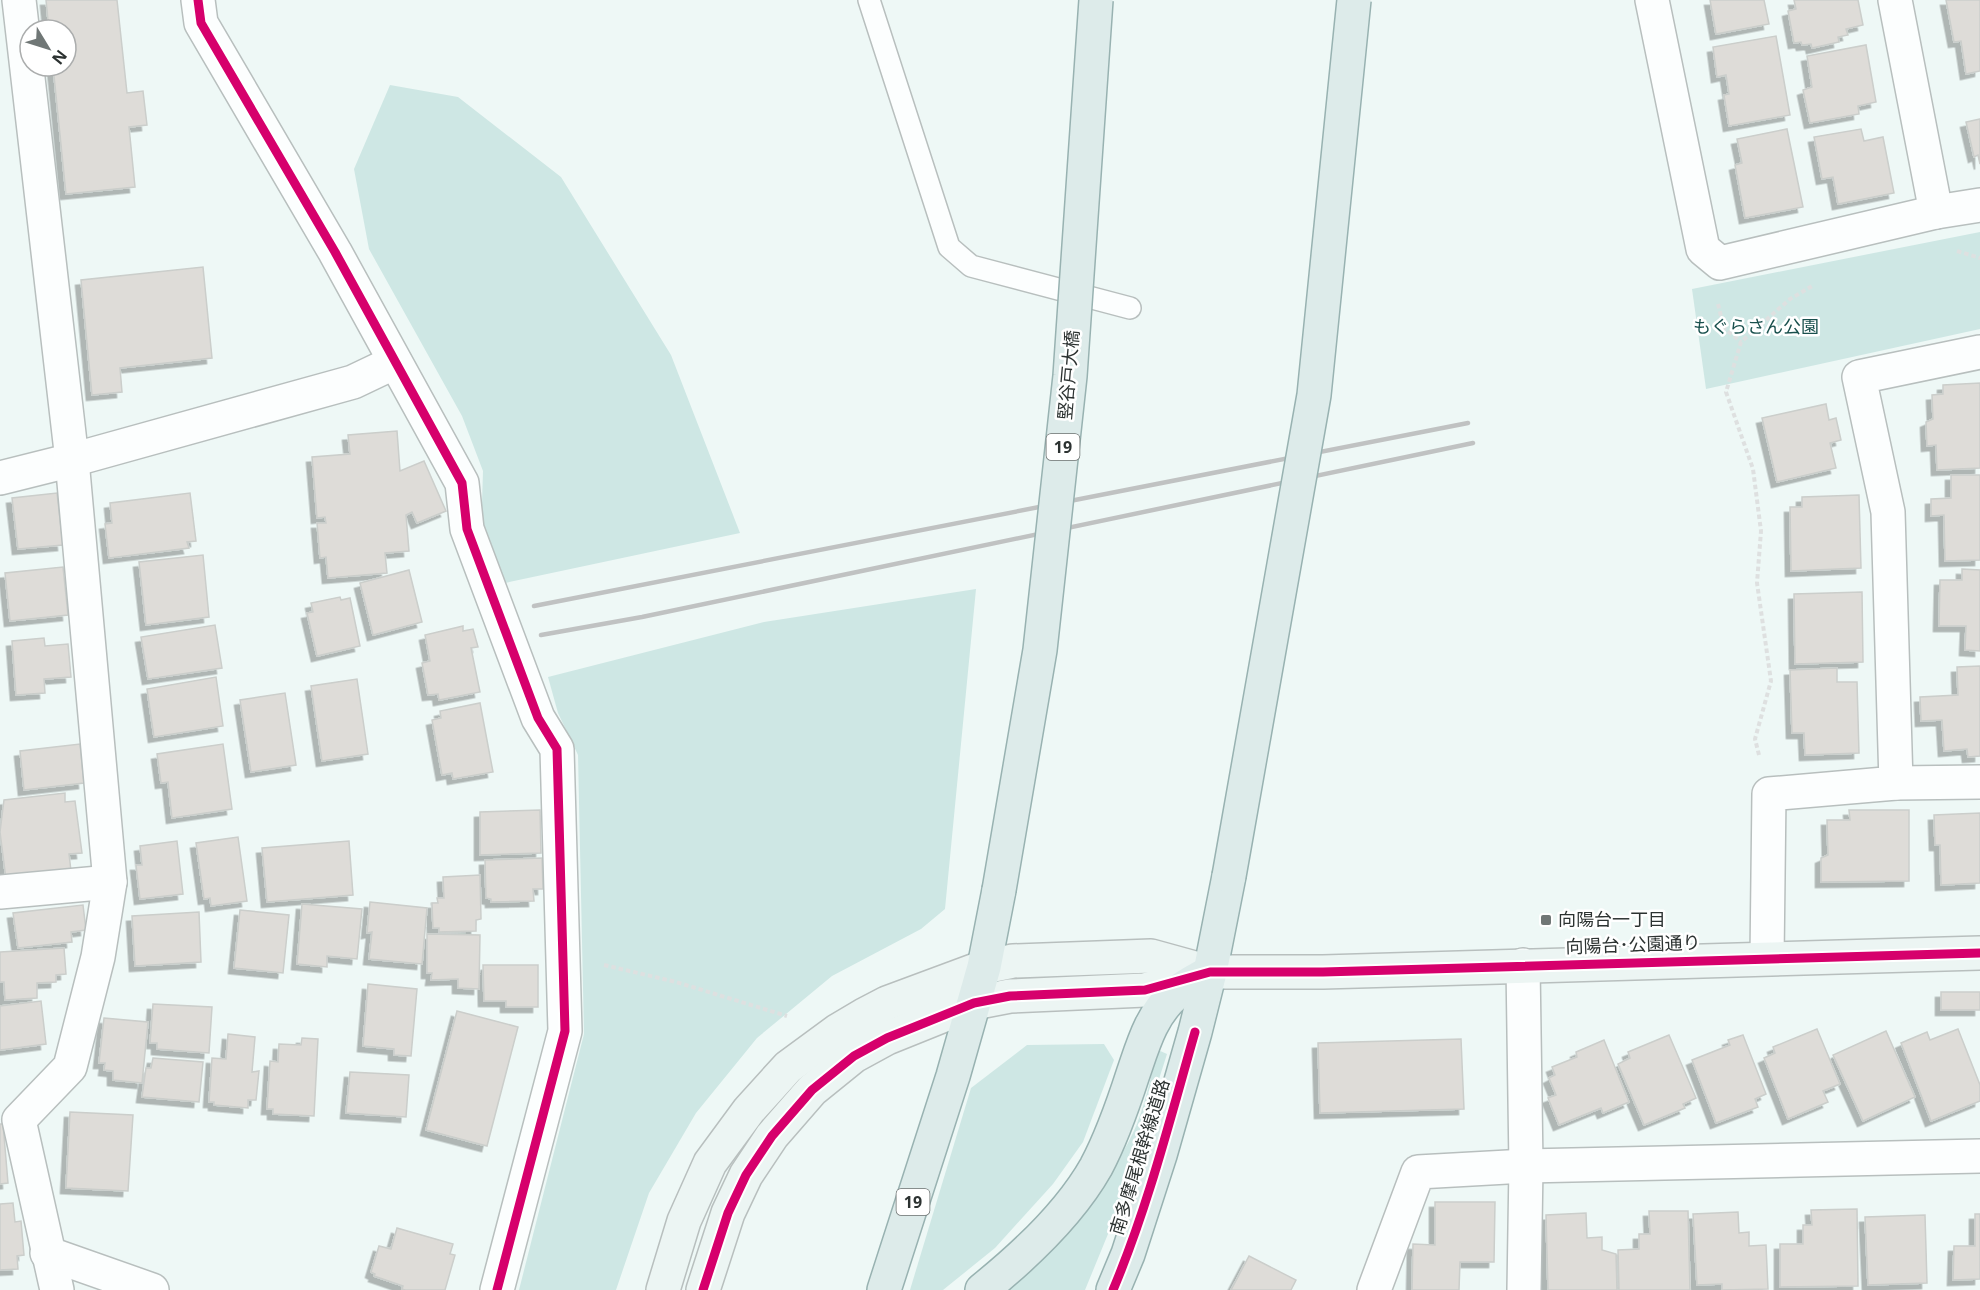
<svg xmlns="http://www.w3.org/2000/svg" width="1980" height="1290" font-family="'Open Sans','Noto Sans JP',sans-serif">
  <style>
    .green { fill: #cee7e4 }
    .building { fill: #dedcd8; stroke: #cbcecb; stroke-width: 1.5; filter: url(#shadow) }
    .lines { fill: none; stroke-linecap: round; stroke-linejoin: round }
    .lane-casing { stroke: #b8bfbe; stroke-width: 24 }
    .street-casing { stroke: #b8bfbe; stroke-width: 36 }
    .secondary-casing { stroke: #b8bfbe; stroke-width: 36 }
    .primary-casing { stroke: #98b2b1; stroke-width: 36 }
    .path { stroke: #dee0e0; stroke-width: 4; stroke-dasharray: 4.5 3; stroke-linecap: butt }
    .lane { stroke: #fcfefe; stroke-width: 21 }
    .street { stroke: #fcfefe; stroke-width: 33 }
    .secondary { stroke: #ecf5f3; stroke-width: 33 }
    .primary { stroke: #ddebea; stroke-width: 33 }
    .rail { stroke: #c0c2c2; stroke-width: 4.5 }
    .primary-bridge-casing { stroke: #98b2b1; stroke-width: 36; stroke-linecap: butt }
    .primary-bridge { stroke: #ddebea; stroke-width: 33 }
    .cycleway-casing { stroke: #fff; stroke-width: 13 }
    .cycleway { stroke: #d6006c; stroke-width: 9 }
    .poi-dot { fill: #707776; stroke: #fff; stroke-width: 2 }
    .labels { text-anchor: middle; stroke-width: 5; stroke-linejoin: round; paint-order: stroke }
    .shield { fill: #fff; stroke: #6b706f; stroke-width: 1.5 }
    .shield-label { font-size: 16px; font-weight: bold; fill: #2c3231 }
    .park-label { font-size: 18px; fill: #19504d; stroke: #fff }
    .street-label { font-size: 18px; fill: #2c3231; stroke: #fff }
    .poi-label { font-size: 18px; fill: #2c3231; stroke: #fff; text-anchor: start }
  </style>
  <defs>
    <filter id="shadow"><feDropShadow dx="-5.5" dy="5.5" stdDeviation="0" flood-color="#0004"/></filter>
  </defs>
  <rect width="100%" height="100%" fill="#eef8f6"/>
  <!-- green -->
  <g class="green">
    <path d="M 390,85 L 458,97 L 561,177 L 671,355 L 740,533 L 505,583 L 481,535 L 483,471 L 462,416 L 369,249 L 354,169 Z"/>
    <path d="M 1980,232 L 1980,329 L 1706,389 L 1692,289 Z"/>
    <path d="M 976,589 L 945,909 L 921,929 L 832,976 L 757,1038 L 696,1113 L 649,1193 L 616,1290 L 519,1290 L 584,1034 L 578,755 L 558,713 L 548,677 L 764,622 Z"/>
    <path d="M 1104,1044 L 1114,1060 L 1083,1142 L 1053,1184 L 995,1248 L 943,1290 L 910,1290 L 971,1088 L 1027,1045 Z"/>
    <path d="M 1158,1050 L 1167,1054 L 1115,1217 L 1085,1290 L 1008,1290 C 1057,1243 1103,1194 1133,1133 C 1144,1110 1151,1076 1158,1050 Z"/>
  </g>
  <!-- building -->
  <g class="building">
    <path d="M 46,0 L 117,0 L 127,93 L 143,91 L 147,125 L 129,127 L 135,187 L 66,194 L 53,66 L 66,66 L 66,30 L 49,30 Z"/>
    <path d="M 1710,0 L 1764,0 L 1769,24 L 1716,34 Z"/>
    <path d="M 1794,0 L 1858,0 L 1863,25 L 1846,29 L 1848,35 L 1838,37 L 1839,42 L 1812,48 L 1811,44 L 1802,45 L 1801,42 L 1794,43 L 1788,11 L 1796,9 Z"/>
    <path d="M 1946,0 L 1980,0 L 1980,71 L 1966,74 L 1961,41 L 1954,42 Z"/>
    <path d="M 1776,36 L 1790,115 L 1729,126 L 1724,95 L 1729,94 L 1726,75 L 1717,77 L 1713,47 Z"/>
    <path d="M 1866,45 L 1876,102 L 1858,106 L 1859,114 L 1810,123 L 1803,90 L 1812,87 L 1807,56 Z"/>
    <path d="M 1980,119 L 1980,164 L 1978,155 L 1974,157 L 1966,122 Z"/>
    <path d="M 1787,129 L 1803,207 L 1745,218 L 1735,165 L 1742,163 L 1737,139 Z"/>
    <path d="M 1861,129 L 1864,141 L 1883,137 L 1894,193 L 1838,204 L 1833,177 L 1822,179 L 1814,137 Z"/>
    <path d="M 203,267 L 212,358 L 120,368 L 122,392 L 92,395 L 81,280 Z"/>
    <path d="M 1980,383 L 1980,468 L 1937,470 L 1936,445 L 1927,446 L 1926,422 L 1933,419 L 1932,395 L 1943,394 L 1943,385 Z"/>
    <path d="M 1826,404 L 1829,420 L 1836,418 L 1841,440 L 1830,443 L 1836,468 L 1777,482 L 1762,418 Z"/>
    <path d="M 397,431 L 400,471 L 424,461 L 446,511 L 417,523 L 412,512 L 406,515 L 409,551 L 385,553 L 387,573 L 328,578 L 326,557 L 320,558 L 317,523 L 326,523 L 325,517 L 317,518 L 312,457 L 350,454 L 348,435 Z"/>
    <path d="M 1951,475 L 1980,475 L 1980,560 L 1945,561 L 1944,515 L 1931,516 L 1931,499 L 1951,498 Z"/>
    <path d="M 57,493 L 63,545 L 18,549 L 12,498 Z"/>
    <path d="M 190,493 L 196,541 L 187,542 L 189,548 L 109,558 L 105,524 L 112,523 L 110,503 Z"/>
    <path d="M 1859,495 L 1861,568 L 1791,571 L 1790,507 L 1802,507 L 1802,497 Z"/>
    <path d="M 203,555 L 209,617 L 146,625 L 139,562 Z"/>
    <path d="M 63,567 L 68,615 L 10,621 L 5,573 Z"/>
    <path d="M 1962,569 L 1980,570 L 1980,651 L 1965,650 L 1966,626 L 1939,626 L 1940,580 L 1962,580 Z"/>
    <path d="M 409,570 L 422,622 L 373,635 L 360,583 Z"/>
    <path d="M 1862,592 L 1863,662 L 1795,664 L 1794,594 Z"/>
    <path d="M 340,597 L 341,600 L 350,598 L 360,646 L 317,656 L 307,613 L 313,612 L 311,603 Z"/>
    <path d="M 215,625 L 222,668 L 148,679 L 141,637 Z"/>
    <path d="M 463,626 L 463,631 L 473,629 L 478,647 L 471,648 L 480,692 L 439,700 L 438,694 L 428,695 L 422,663 L 430,661 L 425,635 Z"/>
    <path d="M 44,638 L 45,646 L 68,644 L 71,677 L 44,679 L 45,693 L 16,695 L 12,641 Z"/>
    <path d="M 1980,666 L 1980,756 L 1968,757 L 1967,749 L 1944,751 L 1942,720 L 1921,721 L 1920,697 L 1958,695 L 1957,667 Z"/>
    <path d="M 1837,668 L 1837,682 L 1857,682 L 1859,753 L 1805,755 L 1804,733 L 1792,733 L 1790,670 Z"/>
    <path d="M 216,677 L 223,726 L 154,737 L 147,689 Z"/>
    <path d="M 357,679 L 368,754 L 322,761 L 311,686 Z"/>
    <path d="M 285,693 L 296,765 L 251,772 L 240,700 Z"/>
    <path d="M 480,703 L 493,772 L 453,779 L 452,773 L 442,775 L 432,720 L 441,718 L 440,711 Z"/>
    <path d="M 80,744 L 84,783 L 24,790 L 20,751 Z"/>
    <path d="M 223,744 L 232,809 L 172,818 L 168,782 L 161,783 L 157,754 Z"/>
    <path d="M 65,793 L 65,802 L 75,801 L 82,853 L 69,854 L 71,871 L 6,879 L 0,832 L 4,800 Z"/>
    <path d="M 540,810 L 541,853 L 480,855 L 480,812 Z"/>
    <path d="M 1849,810 L 1909,810 L 1909,881 L 1821,882 L 1821,858 L 1828,855 L 1827,820 L 1850,820 Z"/>
    <path d="M 1980,813 L 1980,883 L 1941,885 L 1940,845 L 1935,845 L 1934,815 Z"/>
    <path d="M 238,837 L 247,901 L 211,906 L 210,898 L 204,899 L 196,843 Z"/>
    <path d="M 177,841 L 183,894 L 140,899 L 136,865 L 142,865 L 140,846 Z"/>
    <path d="M 349,841 L 353,895 L 267,902 L 262,848 Z"/>
    <path d="M 542,858 L 543,889 L 533,889 L 534,901 L 491,902 L 491,899 L 486,898 L 485,860 Z"/>
    <path d="M 480,875 L 481,919 L 476,920 L 476,931 L 439,932 L 439,928 L 433,928 L 432,903 L 438,903 L 437,898 L 444,898 L 443,877 Z"/>
    <path d="M 370,902 L 427,908 L 422,964 L 369,959 L 372,932 L 367,933 Z"/>
    <path d="M 302,904 L 362,909 L 357,959 L 327,956 L 327,967 L 297,964 Z"/>
    <path d="M 83,905 L 86,930 L 71,932 L 72,942 L 18,948 L 13,913 Z"/>
    <path d="M 240,910 L 289,915 L 283,973 L 234,968 Z"/>
    <path d="M 199,912 L 201,962 L 135,966 L 132,916 Z"/>
    <path d="M 427,934 L 480,935 L 479,989 L 458,988 L 458,979 L 431,980 L 432,973 L 427,973 Z"/>
    <path d="M 64,948 L 66,974 L 56,975 L 56,982 L 37,983 L 37,998 L 5,1000 L 4,982 L 0,982 L 0,952 Z"/>
    <path d="M 483,965 L 538,965 L 538,1007 L 506,1007 L 506,1001 L 484,1001 Z"/>
    <path d="M 368,984 L 417,989 L 411,1056 L 394,1055 L 394,1049 L 363,1046 Z"/>
    <rect x="1941" y="992" width="39" height="18"/>
    <path d="M 41,1001 L 46,1044 L 0,1050 L 0,1006 Z"/>
    <path d="M 153,1004 L 212,1007 L 209,1053 L 157,1049 L 157,1043 L 150,1043 Z"/>
    <path d="M 457,1011 L 518,1027 L 487,1146 L 426,1130 Z"/>
    <path d="M 104,1018 L 148,1022 L 142,1083 L 113,1080 L 113,1071 L 104,1070 L 105,1063 L 99,1063 Z"/>
    <path d="M 1817,1029 L 1840,1084 L 1823,1091 L 1828,1102 L 1788,1119 L 1764,1058 L 1775,1053 L 1773,1047 Z"/>
    <path d="M 1958,1029 L 1980,1085 L 1980,1101 L 1931,1121 L 1901,1043 L 1927,1032 L 1930,1040 Z"/>
    <path d="M 1886,1031 L 1915,1097 L 1863,1121 L 1833,1055 Z"/>
    <path d="M 228,1034 L 255,1037 L 252,1072 L 259,1071 L 256,1100 L 248,1100 L 248,1108 L 214,1105 L 214,1102 L 209,1102 L 212,1058 L 226,1059 Z"/>
    <path d="M 1669,1035 L 1696,1098 L 1683,1104 L 1685,1108 L 1644,1125 L 1618,1064 L 1630,1058 L 1628,1052 Z"/>
    <path d="M 1743,1035 L 1766,1094 L 1755,1099 L 1758,1107 L 1716,1123 L 1692,1060 L 1730,1045 L 1728,1040 Z"/>
    <path d="M 302,1038 L 318,1039 L 314,1116 L 273,1114 L 273,1109 L 267,1109 L 270,1061 L 278,1062 L 279,1044 L 301,1045 Z"/>
    <path d="M 1461,1039 L 1464,1109 L 1320,1113 L 1318,1043 Z"/>
    <path d="M 1604,1040 L 1629,1102 L 1603,1113 L 1601,1108 L 1559,1125 L 1548,1098 L 1556,1095 L 1549,1078 L 1555,1075 L 1552,1067 L 1577,1057 L 1576,1052 Z"/>
    <path d="M 153,1058 L 203,1062 L 199,1102 L 142,1097 L 146,1068 L 151,1068 Z"/>
    <path d="M 350,1072 L 409,1075 L 406,1117 L 346,1113 Z"/>
    <path d="M 70,1112 L 133,1115 L 128,1191 L 66,1188 Z"/>
    <path d="M 0,1124 L 3,1124 L 8,1183 L 0,1184 Z"/>
    <path d="M 1435,1202 L 1495,1202 L 1494,1262 L 1460,1262 L 1459,1290 L 1412,1290 L 1413,1244 L 1435,1245 Z"/>
    <path d="M 13,1203 L 15,1222 L 21,1221 L 24,1255 L 17,1256 L 18,1269 L 0,1270 L 0,1204 Z"/>
    <path d="M 1857,1209 L 1858,1286 L 1780,1287 L 1780,1244 L 1803,1244 L 1803,1225 L 1812,1225 L 1811,1210 Z"/>
    <path d="M 1649,1211 L 1688,1211 L 1690,1290 L 1619,1290 L 1618,1250 L 1639,1249 L 1639,1234 L 1650,1234 Z"/>
    <path d="M 1738,1212 L 1739,1233 L 1749,1232 L 1749,1246 L 1766,1245 L 1768,1289 L 1722,1290 L 1722,1284 L 1697,1285 L 1693,1214 Z"/>
    <path d="M 1586,1213 L 1587,1238 L 1602,1237 L 1602,1250 L 1616,1254 L 1617,1290 L 1548,1290 L 1546,1215 Z"/>
    <path d="M 1975,1214 L 1980,1214 L 1980,1279 L 1953,1280 L 1954,1246 L 1975,1246 Z"/>
    <path d="M 1925,1215 L 1927,1283 L 1868,1285 L 1865,1217 Z"/>
    <path d="M 397,1228 L 453,1244 L 450,1254 L 455,1255 L 445,1290 L 405,1290 L 402,1289 L 403,1286 L 374,1276 L 375,1274 L 371,1272 L 379,1246 L 391,1249 Z"/>
    <path d="M 1249,1256 L 1296,1280 L 1291,1290 L 1231,1290 Z"/>
  </g>
  <g class="lines">
    <defs>
      <path id="lane" d="M 869,0 L 949,247 L 971,266 L 1130,308"/>
      <g id="street">
        <path d="M 19,0 L 72,460 L 110,882 L 98,957 L 70,1067 L 19,1120 L 57,1290"/>
        <path d="M 198,0 L 201,23 L 335,252 L 462,483 L 467,529 L 538,718 L 557,749 L 565,1031 L 497,1290"/>
        <path d="M 1652,0 L 1703,249 L 1720,263 L 1936,212 L 1980,205"/>
        <path d="M 1895,0 L 1936,212"/>
        <path d="M 0,478 L 72,460 L 353,382 L 395,362"/>
        <path d="M 1896,783 L 1980,782"/>
        <path d="M 0,892 L 110,882"/>
        <path d="M 1767,958 L 1769,794 L 1896,783 L 1888,512 L 1859,377 L 1980,352"/>
        <path d="M 1523,965 L 1526,1166 L 1524,1290"/>
        <path d="M 47,1253 L 152,1290"/>
        <path d="M 1374,1290 L 1418,1172 L 1526,1166 L 1980,1156"/>
      </g>
      <g id="secondary">
        <path d="M 663,1290 L 684,1221 L 710,1163 L 749,1110 L 788,1067 L 837,1031 L 864,1015 L 887,1003 L 984,967 L 1013,961 L 1151,956 L 1209,972"/>
        <path d="M 703,1290 L 728,1213 L 746,1175 L 772,1136 L 812,1090 L 854,1056 L 887,1038 L 974,1003 L 1010,996 L 1145,990 L 1210,972 L 1323,972 L 1980,953"/>
      </g>
      <g id="primary">
        <path d="M 884,1290 L 953,1076 L 984,967 L 999,890"/>
        <path d="M 982,1290 C 1023,1257 1070,1213 1096,1167 C 1112,1137 1123,1105 1133,1074 C 1143,1045 1151,1015 1175,994 C 1185,985 1198,979 1210,972"/>
        <path d="M 1113,1290 L 1128,1254 L 1160,1155 L 1195,1032 L 1210,972 L 1229,876"/>
      </g>
    </defs>
    <!-- lane casing -->
    <use href="#lane" class="lane-casing"/>
    <!-- street casing -->
    <use href="#street" class="street-casing"/>
    <!-- secondary casing -->
    <use href="#secondary" class="secondary-casing"/>
    <!-- primary casing -->
    <use href="#primary" class="primary-casing"/>
    <!-- path -->
    <g class="path">
      <path d="M 1957,251 L 1980,258"/>
      <path d="M 1718,304 L 1724,328 L 1741,342"/>
      <path d="M 1759,755 L 1755,739 L 1771,681 L 1757,583 L 1761,531 L 1753,469 L 1726,392 L 1741,342 L 1790,299 L 1814,285"/>
      <path d="M 604,965 L 676,982 L 787,1016"/>
    </g>
    <!-- lane -->
    <use href="#lane" class="lane"/>
    <!-- street -->
    <use href="#street" class="street"/>
    <!-- secondary -->
    <use href="#secondary" class="secondary"/>
    <!-- primary -->
    <use href="#primary" class="primary"/>
    <!-- rail -->
    <g class="rail">
      <path d="M 534,606 L 1468,423"/>
      <path d="M 541,635 L 642,617 L 1473,443"/>
    </g>
    <defs>
      <g id="primary-bridge">
        <path d="M 1229,876 L 1314,395 L 1354,0"/>
        <path d="M 999,890 L 1040,650 L 1070,376 L 1096,0"/>
      </g>
    </defs>
    <!-- primary-bridge casing -->
    <use href="#primary-bridge" class="primary-bridge-casing"/>
    <!-- primary-bridge -->
    <use href="#primary-bridge" class="primary-bridge"/>
    <defs>
      <g id="cycleway">
        <path d="M 198,0 L 201,23 L 335,252 L 462,483 L 467,529 L 538,718 L 557,749 L 565,1031 L 497,1290"/>
        <path d="M 703,1290 L 728,1213 L 746,1175 L 772,1136 L 812,1090 L 854,1056 L 887,1038 L 974,1003 L 1010,996 L 1145,990 L 1210,972 L 1323,972 L 1980,953"/>
        <path d="M 1113,1290 C 1148,1207 1170,1119 1195,1032"/>
      </g>
    </defs>
    <!-- cycleway casing -->
    <use href="#cycleway" class="cycleway-casing"/>
    <!-- cycleway -->
    <use href="#cycleway" class="cycleway"/>
  </g>
  <!-- markers -->
  <rect class="poi-dot" x="1540" y="914" width="12" height="12" rx="3"/>
  <g class="labels">
    <!-- shield labels -->
    <g class="shield">
      <rect x="1046.5" y="434" width="33" height="26" rx="4.5"/>
      <rect x="896.5" y="1189" width="33" height="26" rx="4.5"/>
    </g>
    <g class="shield-label">
      <text x="1063" y="453">19</text>
      <text x="913" y="1208">19</text>
    </g>
    <!-- park labels -->
    <g class="park-label">
      <text x="1756" y="333">もぐらさん公園</text>
    </g>
    <!-- street labels -->
    <g class="street-label">
      <text transform="translate(1069 375) rotate(-85)" y="6">竪谷戸大橋</text>
      <text transform="translate(1633 945) rotate(-2)" y="6">向陽台･公園通り</text>
      <text transform="translate(1140 1157) rotate(-73)" y="6">南多摩尾根幹線道路</text>
    </g>
    <!-- poi labels -->
    <g class="poi-label">
      <text x="1558" y="926">向陽台一丁目</text>
    </g>
  </g>
  <!-- north arrow -->
  <g transform="translate(48 48) rotate(128)"><circle r="28" fill="#ffffff" stroke="#abadad" stroke-width="1.5"/>
  <path d="M0-4.5L10 22L0 15L-10 22Z" fill="#707776"/>
  <text y="-9" font-size="16" font-weight="bold" text-anchor="middle" fill="#2c3231">N</text>
  </g>
</svg>
